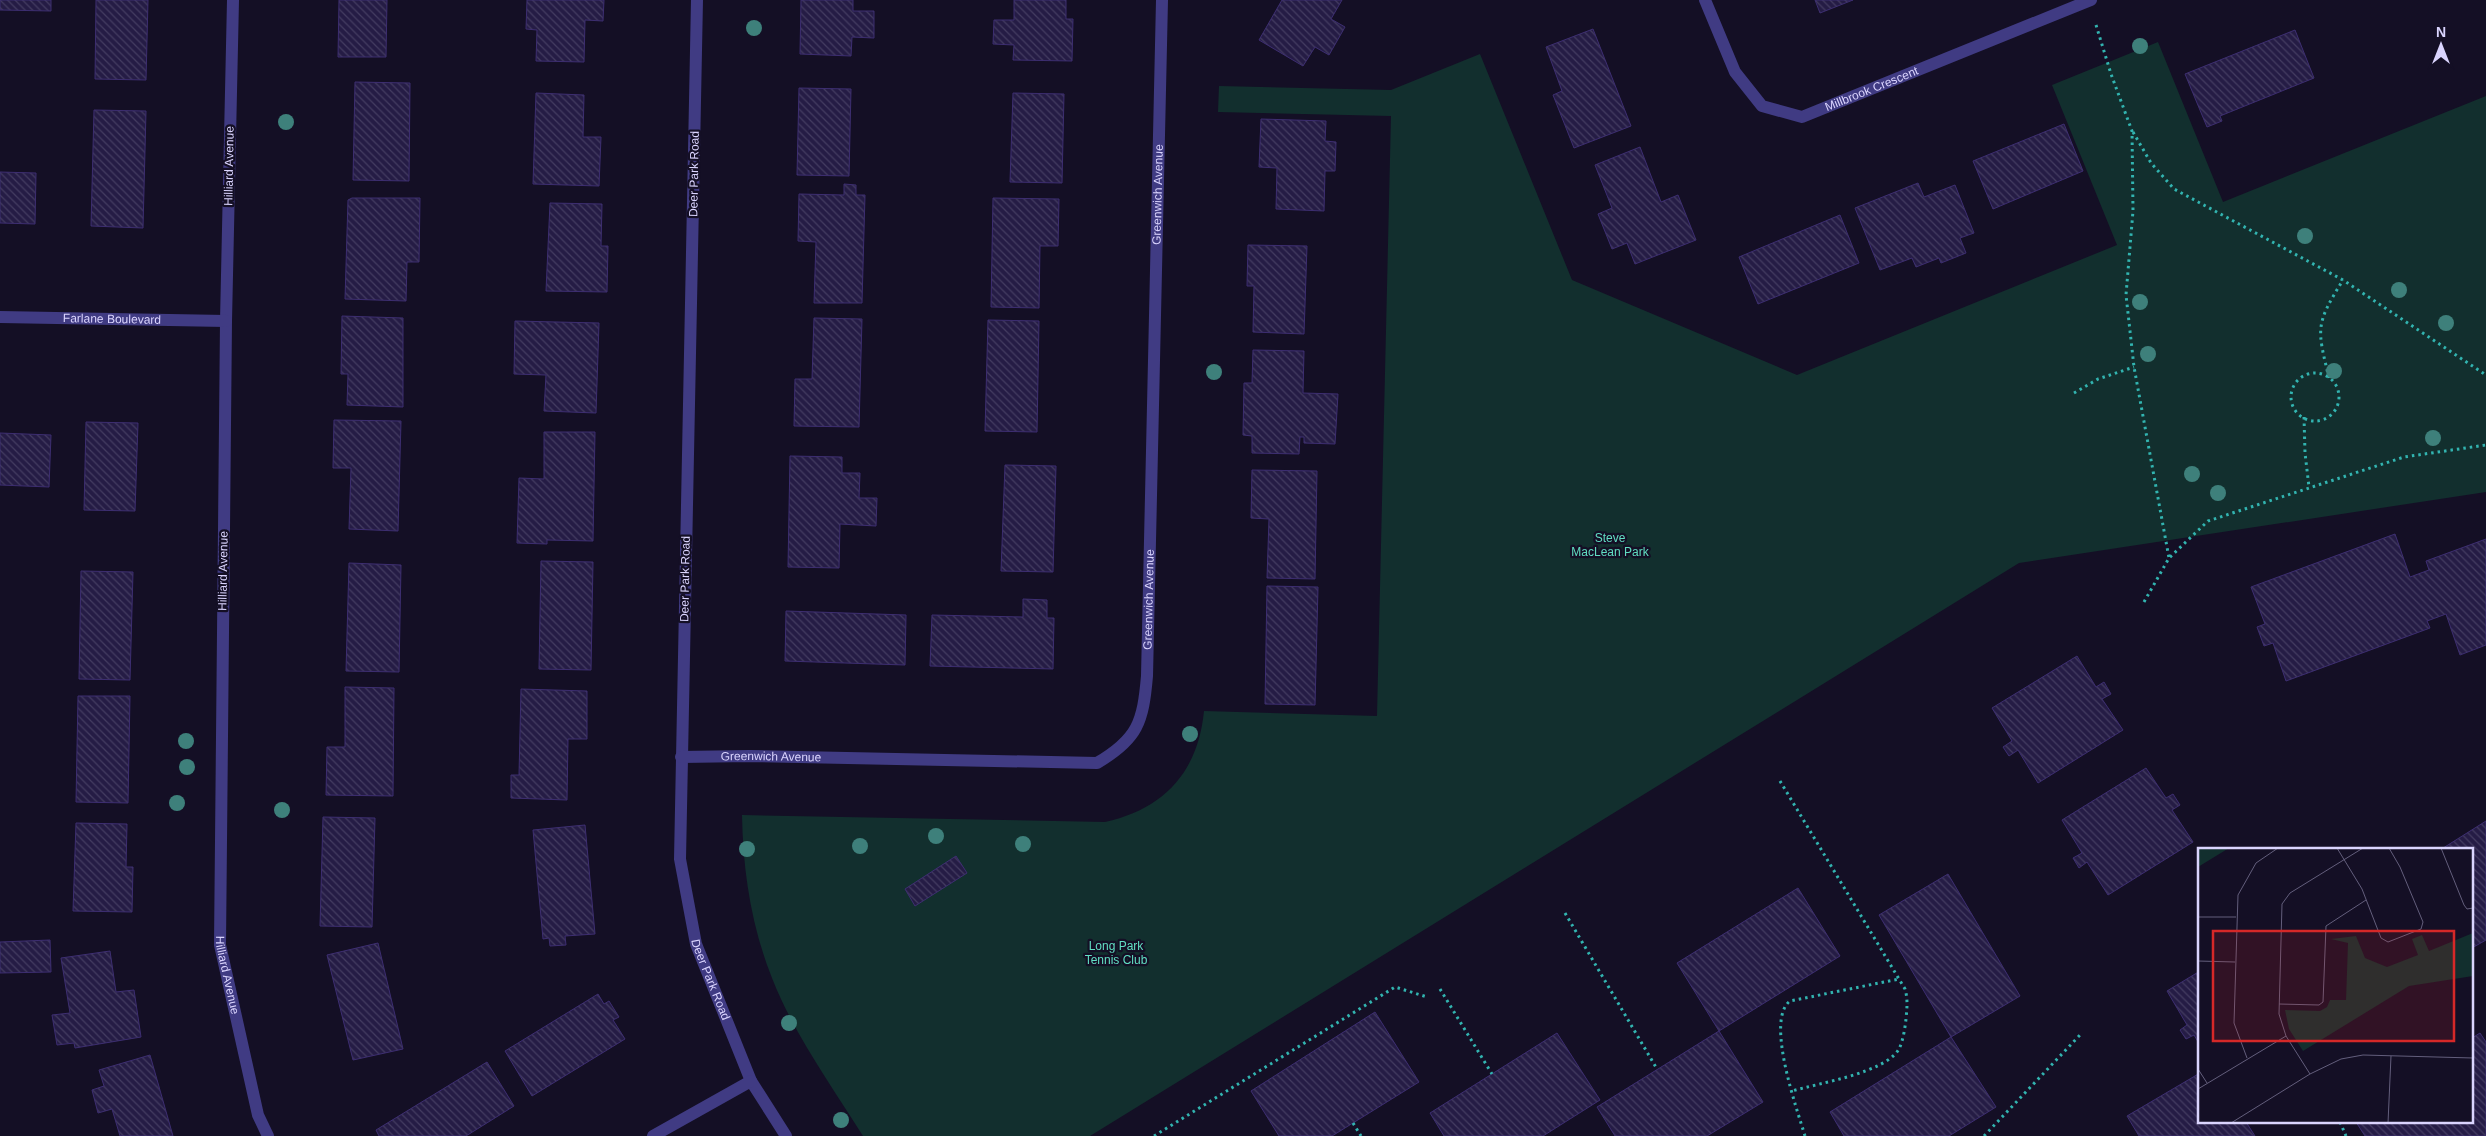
<svg xmlns="http://www.w3.org/2000/svg" width="2486" height="1136" font-family="Helvetica,sans-serif">
  <style>
    .park { fill: #122f2e }
    .building { fill: url(#building-back-hatch); stroke: #3d2e71 }
    .lines { fill: none; stroke-linecap: round; stroke-linejoin: round }
    .path { stroke: #32b4b0; stroke-width: 3; stroke-dasharray: 2.5 4; stroke-linecap: butt }
    .minor { stroke: #403b83; stroke-width: 12 }
    .tree { fill: #3e807b }
    .labels { text-anchor: middle; stroke-width: 4.5; stroke-linejoin: round; paint-order: stroke }
    .street-label { font-size: 12px; fill: #dad4fe; stroke: #140f25 }
    .park-label { font-size: 12px; fill: #61ddc2; stroke: #140f25 }
    .inset-road { fill: none; stroke: #635e7c; stroke-width: 1 }
    .view { fill: #d62828; fill-opacity: 0.15; stroke: #d62828; stroke-width: 2.5 }
    .inset-edge { fill: none; stroke: #dad4fe; stroke-width: 2.5 }
  </style>
  <defs>
    <pattern id="building-back-hatch" width="6" height="6" patternUnits="userSpaceOnUse" patternTransform="scale(1.25)"><rect width="6" height="6" fill="#251c45"/><path d="M-1 5l2 2M0 0l6 6M5-1l2 2" fill="none" stroke="#443c61"/></pattern>
  </defs>
  <rect width="100%" height="100%" fill="#140f25"/>
  <!-- park -->
  <path class="park" d="M 2158,42 L 2223,202 L 2486,96 L 2486,492 L 2019,563 L 1090,1136 L 863,1136 C 831,1085 794,1034 772,978 C 751,925 743,871 742,815 L 1105,822 C 1164,809 1198,772 1204,711 L 1377,716 L 1391,116 L 1218,112 L 1219,86 L 1391,90 L 1480,54 L 1572,280 L 1797,375 L 2117,245 L 2052,85 Z"/>
  <!-- building -->
  <g class="building">
    <path d="M 0,0 L 51,0 L 51,11 L 0,10 Z"/>
    <path d="M 96,0 L 148,0 L 146,80 L 95,79 Z"/>
    <path d="M 339,0 L 387,0 L 386,57 L 338,57 Z"/>
    <path d="M 527,0 L 604,0 L 603,21 L 585,20 L 584,62 L 536,61 L 537,30 L 526,29 Z"/>
    <path d="M 801,0 L 853,0 L 853,11 L 874,11 L 874,38 L 852,37 L 851,56 L 800,54 Z"/>
    <path d="M 1014,0 L 1066,0 L 1066,19 L 1073,19 L 1072,61 L 1013,60 L 1014,45 L 993,44 L 994,20 L 1014,20 Z"/>
    <path d="M 1282,0 L 1342,0 L 1331,19 L 1345,27 L 1329,55 L 1315,47 L 1303,66 L 1259,40 Z"/>
    <path d="M 1815,0 L 1853,0 L 1820,13 Z"/>
    <path d="M 1593,29 L 1631,126 L 1574,148 L 1553,95 L 1562,91 L 1546,47 Z"/>
    <path d="M 2295,30 L 2314,78 L 2220,116 L 2222,121 L 2207,127 L 2185,74 Z"/>
    <path d="M 355,82 L 410,83 L 409,181 L 353,180 Z"/>
    <path d="M 799,88 L 851,89 L 849,176 L 797,175 Z"/>
    <path d="M 536,93 L 584,95 L 583,137 L 601,137 L 599,186 L 533,184 Z"/>
    <path d="M 1013,93 L 1064,94 L 1062,183 L 1010,182 Z"/>
    <path d="M 94,110 L 146,111 L 143,228 L 91,226 Z"/>
    <path d="M 1261,119 L 1326,121 L 1325,141 L 1336,142 L 1335,171 L 1325,171 L 1324,211 L 1276,209 L 1277,168 L 1259,167 Z"/>
    <path d="M 2064,124 L 2083,171 L 1993,209 L 1973,161 Z"/>
    <path d="M 1640,147 L 1661,202 L 1678,195 L 1696,240 L 1635,264 L 1627,243 L 1612,249 L 1598,214 L 1612,208 L 1595,165 Z"/>
    <path d="M 0,172 L 36,173 L 35,224 L 0,223 Z"/>
    <path d="M 1918,183 L 1924,197 L 1955,185 L 1974,233 L 1960,238 L 1966,253 L 1941,263 L 1939,258 L 1916,267 L 1912,258 L 1880,270 L 1855,208 Z"/>
    <path d="M 844,184 L 856,185 L 856,195 L 865,195 L 862,303 L 814,303 L 816,242 L 798,241 L 799,194 L 844,195 Z"/>
    <path d="M 352,198 L 420,198 L 419,262 L 407,262 L 406,301 L 345,299 L 348,200 Z"/>
    <path d="M 993,198 L 1059,199 L 1058,246 L 1040,246 L 1039,308 L 991,307 Z"/>
    <path d="M 550,203 L 602,204 L 601,246 L 608,246 L 607,292 L 546,291 Z"/>
    <path d="M 1840,215 L 1859,263 L 1758,304 L 1739,257 Z"/>
    <path d="M 1248,245 L 1307,246 L 1304,334 L 1253,332 L 1254,286 L 1247,286 Z"/>
    <path d="M 342,316 L 403,318 L 403,407 L 347,405 L 348,374 L 341,374 Z"/>
    <path d="M 814,318 L 862,319 L 859,427 L 794,426 L 795,379 L 812,379 Z"/>
    <path d="M 988,320 L 1039,321 L 1037,432 L 985,431 Z"/>
    <path d="M 515,321 L 599,323 L 596,413 L 544,411 L 546,375 L 514,374 Z"/>
    <path d="M 1253,350 L 1304,351 L 1303,393 L 1338,394 L 1335,444 L 1304,443 L 1304,437 L 1300,437 L 1299,454 L 1252,453 L 1252,436 L 1243,435 L 1244,383 L 1252,383 Z"/>
    <path d="M 334,420 L 401,421 L 398,531 L 349,529 L 351,468 L 333,468 Z"/>
    <path d="M 86,422 L 138,423 L 135,511 L 84,510 Z"/>
    <path d="M 544,432 L 595,432 L 593,541 L 547,540 L 547,544 L 517,543 L 519,478 L 544,479 Z"/>
    <path d="M 0,433 L 51,435 L 49,487 L 0,485 Z"/>
    <path d="M 790,456 L 842,457 L 842,473 L 860,473 L 859,498 L 877,498 L 876,526 L 840,524 L 839,568 L 788,567 Z"/>
    <path d="M 1005,465 L 1056,466 L 1053,572 L 1001,571 Z"/>
    <path d="M 1252,470 L 1317,471 L 1315,579 L 1267,578 L 1269,519 L 1251,518 Z"/>
    <path d="M 2395,534 L 2410,577 L 2429,570 L 2426,561 L 2486,539 L 2486,645 L 2460,655 L 2446,614 L 2427,621 L 2430,628 L 2286,681 L 2273,643 L 2264,646 L 2257,627 L 2265,624 L 2251,587 Z"/>
    <path d="M 541,561 L 593,562 L 591,670 L 539,669 Z"/>
    <path d="M 349,563 L 401,565 L 399,672 L 346,671 Z"/>
    <path d="M 81,571 L 133,572 L 130,680 L 79,679 Z"/>
    <path d="M 1267,586 L 1318,587 L 1315,705 L 1265,704 Z"/>
    <path d="M 1023,599 L 1047,600 L 1047,618 L 1054,618 L 1053,669 L 930,666 L 932,615 L 1023,617 Z"/>
    <path d="M 786,611 L 906,615 L 905,665 L 785,661 Z"/>
    <path d="M 2077,656 L 2096,687 L 2104,682 L 2111,694 L 2102,699 L 2123,730 L 2038,783 L 2018,750 L 2009,756 L 2003,747 L 2012,741 L 1992,708 Z"/>
    <path d="M 345,687 L 394,688 L 393,796 L 326,795 L 327,747 L 345,747 Z"/>
    <path d="M 521,689 L 587,691 L 587,739 L 568,739 L 567,800 L 511,798 L 511,775 L 519,775 Z"/>
    <path d="M 78,696 L 130,696 L 128,803 L 76,802 Z"/>
    <path d="M 2146,768 L 2166,798 L 2173,794 L 2180,805 L 2172,810 L 2193,842 L 2108,895 L 2087,862 L 2079,868 L 2073,858 L 2082,853 L 2062,820 Z"/>
    <path d="M 323,817 L 375,818 L 372,927 L 320,926 Z"/>
    <path d="M 2486,821 L 2486,940 L 2472,948 L 2472,850 L 2440,850 Z"/>
    <path d="M 76,823 L 127,824 L 126,867 L 133,867 L 132,912 L 73,911 Z"/>
    <path d="M 585,825 L 595,934 L 565,936 L 566,945 L 550,946 L 549,938 L 543,939 L 533,830 Z"/>
    <path d="M 956,856 L 967,873 L 915,906 L 905,889 Z"/>
    <path d="M 1948,874 L 2020,996 L 1951,1037 L 1879,915 Z"/>
    <path d="M 1798,888 L 1840,956 L 1719,1031 L 1677,963 Z"/>
    <path d="M 50,940 L 51,972 L 0,973 L 0,942 Z"/>
    <path d="M 378,943 L 403,1049 L 353,1060 L 327,955 Z"/>
    <path d="M 110,951 L 116,992 L 134,990 L 141,1037 L 75,1048 L 74,1043 L 57,1045 L 52,1015 L 70,1013 L 61,958 Z"/>
    <path d="M 2200,971 L 2200,1045 L 2194,1035 L 2186,1039 L 2180,1030 L 2187,1025 L 2167,991 Z"/>
    <path d="M 598,994 L 604,1004 L 609,1001 L 619,1017 L 613,1020 L 625,1039 L 532,1096 L 505,1051 Z"/>
    <path d="M 1375,1012 L 1419,1082 L 1332,1136 L 1279,1136 L 1251,1091 Z"/>
    <path d="M 1719,1031 L 1763,1102 L 1707,1136 L 1615,1136 L 1597,1107 Z"/>
    <path d="M 1557,1033 L 1600,1100 L 1543,1136 L 1444,1136 L 1430,1113 Z"/>
    <path d="M 2480,1033 L 2486,1042 L 2486,1136 L 2365,1136 L 2356,1122 L 2472,1122 L 2472,1038 Z"/>
    <path d="M 1951,1037 L 1996,1107 L 1949,1136 L 1844,1136 L 1830,1112 Z"/>
    <path d="M 150,1055 L 173,1136 L 120,1136 L 112,1109 L 98,1113 L 92,1090 L 104,1086 L 99,1070 Z"/>
    <path d="M 487,1062 L 514,1106 L 466,1136 L 379,1136 L 376,1130 Z"/>
    <path d="M 2200,1073 L 2200,1122 L 2246,1122 L 2255,1136 L 2139,1136 L 2127,1116 Z"/>
  </g>
  <g class="lines">
    <!-- path -->
    <g class="path">
      <path d="M 2096,25 L 2111,74 L 2132,131 L 2133,211 L 2126,295 L 2134,367 L 2169,558"/>
      <path d="M 2133,132 L 2151,163 L 2174,189 L 2343,280 L 2486,375"/>
      <circle cx="2315" cy="397" r="24"/>
      <path d="M 2329,378 C 2317,328 2315,325 2343,280"/>
      <path d="M 2074,393 L 2098,379 L 2134,367"/>
      <path d="M 2304,417 L 2305,453 L 2309,487"/>
      <path d="M 2144,602 L 2169,558 L 2208,521 L 2404,457 L 2486,445"/>
      <path d="M 1780,781 L 1905,989 C 1908,999 1907,1008 1906,1019 C 1905,1028 1903,1041 1899,1049 C 1885,1073 1819,1083 1792,1091"/>
      <path d="M 1565,913 L 1657,1069"/>
      <path d="M 1440,989 L 1492,1074"/>
      <path d="M 2340,1122 L 2346,1136"/>
      <path d="M 1353,1123 L 1361,1136"/>
      <path d="M 1154,1136 L 1395,987 L 1427,997"/>
      <path d="M 1805,1136 C 1797,1109 1765,1020 1790,1001 L 1899,979"/>
      <path d="M 1984,1136 L 2080,1035"/>
    </g>
    <!-- minor -->
    <g class="minor">
      <path id="s1" d="M 233,0 L 226,321 L 220,945 L 258,1115 L 268,1136"/>
      <path id="s2" d="M 697,0 L 680,859 L 696,944 L 751,1081 L 786,1136"/>
      <path id="s3" d="M 1705,0 L 1735,72 L 1762,106 L 1802,117 L 2091,0"/>
      <path id="s4" d="M 0,317 L 226,321"/>
      <path id="s5" d="M 681,757 L 750,756 L 1097,763 C 1138,739 1143,722 1147,676 L 1162,0"/>
      <path d="M 653,1136 L 751,1081"/>
    </g>
  </g>
  <!-- trees -->
  <g class="tree">
    <circle cx="754" cy="28" r="8"/>
    <circle cx="2140" cy="46" r="8"/>
    <circle cx="286" cy="122" r="8"/>
    <circle cx="2305" cy="236" r="8"/>
    <circle cx="2399" cy="290" r="8"/>
    <circle cx="2140" cy="302" r="8"/>
    <circle cx="2446" cy="323" r="8"/>
    <circle cx="2148" cy="354" r="8"/>
    <circle cx="2334" cy="371" r="8"/>
    <circle cx="1214" cy="372" r="8"/>
    <circle cx="2433" cy="438" r="8"/>
    <circle cx="2192" cy="474" r="8"/>
    <circle cx="2218" cy="493" r="8"/>
    <circle cx="1190" cy="734" r="8"/>
    <circle cx="186" cy="741" r="8"/>
    <circle cx="187" cy="767" r="8"/>
    <circle cx="177" cy="803" r="8"/>
    <circle cx="282" cy="810" r="8"/>
    <circle cx="936" cy="836" r="8"/>
    <circle cx="1023" cy="844" r="8"/>
    <circle cx="860" cy="846" r="8"/>
    <circle cx="747" cy="849" r="8"/>
    <circle cx="789" cy="1023" r="8"/>
    <circle cx="841" cy="1120" r="8"/>
  </g>
  <g class="labels">
    <!-- street labels -->
    <g class="street-label">
      <text dy="4" stroke="none"><textPath href="#s3" startOffset="238">Millbrook Crescent</textPath></text>
      <text transform="translate(229 166) rotate(-89)" y="4">Hilliard Avenue</text>
      <text transform="translate(694 174) rotate(-89)" y="4">Deer Park Road</text>
      <text dy="4" stroke="none"><textPath href="#s5" startOffset="1004">Greenwich Avenue</textPath></text>
      <text dy="4" stroke="none"><textPath href="#s4" startOffset="112">Farlane Boulevard</textPath></text>
      <text transform="translate(223 571) rotate(-89)" y="4">Hilliard Avenue</text>
      <text transform="translate(685 579) rotate(-89)" y="4">Deer Park Road</text>
      <text dy="4" stroke="none"><textPath href="#s5" startOffset="599">Greenwich Avenue</textPath></text>
      <text dy="4" stroke="none"><textPath href="#s5" startOffset="90">Greenwich Avenue</textPath></text>
      <text dy="4" stroke="none"><textPath href="#s1" startOffset="976">Hilliard Avenue</textPath></text>
      <text dy="4" stroke="none"><textPath href="#s2" startOffset="984">Deer Park Road</textPath></text>
    </g>
    <!-- park labels -->
    <g class="park-label">
      <text x="1610" y="542">Steve<tspan x="1610" dy="14">MacLean Park</tspan></text>
      <text x="1116" y="950">Long Park<tspan x="1116" dy="14">Tennis Club</tspan></text>
    </g>
  </g>
  <!-- overview -->
  <g transform="translate(2198 848)">
    <rect width="275" height="275" fill="#140f25"/>
    <path d="M 0,0 L 31,0 L 0,19 ZM 275,85 L 275,128 L 211,138 L 105,203 L 91,181 L 87,162 L 122,163 L 129,159 L 132,152 L 148,152 L 150,95 L 133,91 L 158,88 L 167,110 L 189,119 L 220,107 L 214,91 L 224,87 L 231,103 Z" fill="#122f2e"/>
    <path class="inset-road" d="M 139,0 L 164,41 L 183,90 L 190,94 L 223,81 L 225,74 L 202,19 L 191,0M 243,0 L 266,57 L 269,61 L 275,60M 0,69 L 38,69M 0,113 L 37,114M 81,156 L 121,157 L 125,154 L 128,78 L 168,52M 49,210 L 36,175 L 40,47 L 58,15 L 80,0M 0,221 L 9,235M 112,226 L 88,188 L 81,166 L 84,56 L 92,45 L 165,0M 0,241 L 88,188M 33,275 L 112,226 L 143,211 L 165,207 L 275,210M 190,275 L 193,208"/>
    <path class="view" d="M 15,83 L 256,83 L 256,193 L 15,193 Z"/>
    <rect width="275" height="275" class="inset-edge"/>
  </g>
  <!-- north arrow -->
  <g transform="translate(2441 45)" stroke="#140f25" stroke-width="4" paint-order="stroke">
  <path d="M0-4L9 19L0 12L-9 19Z" fill="#dad4fe"/>
  <text y="-8" font-size="14" font-weight="bold" text-anchor="middle" fill="#dad4fe">N</text>
  </g>
</svg>
